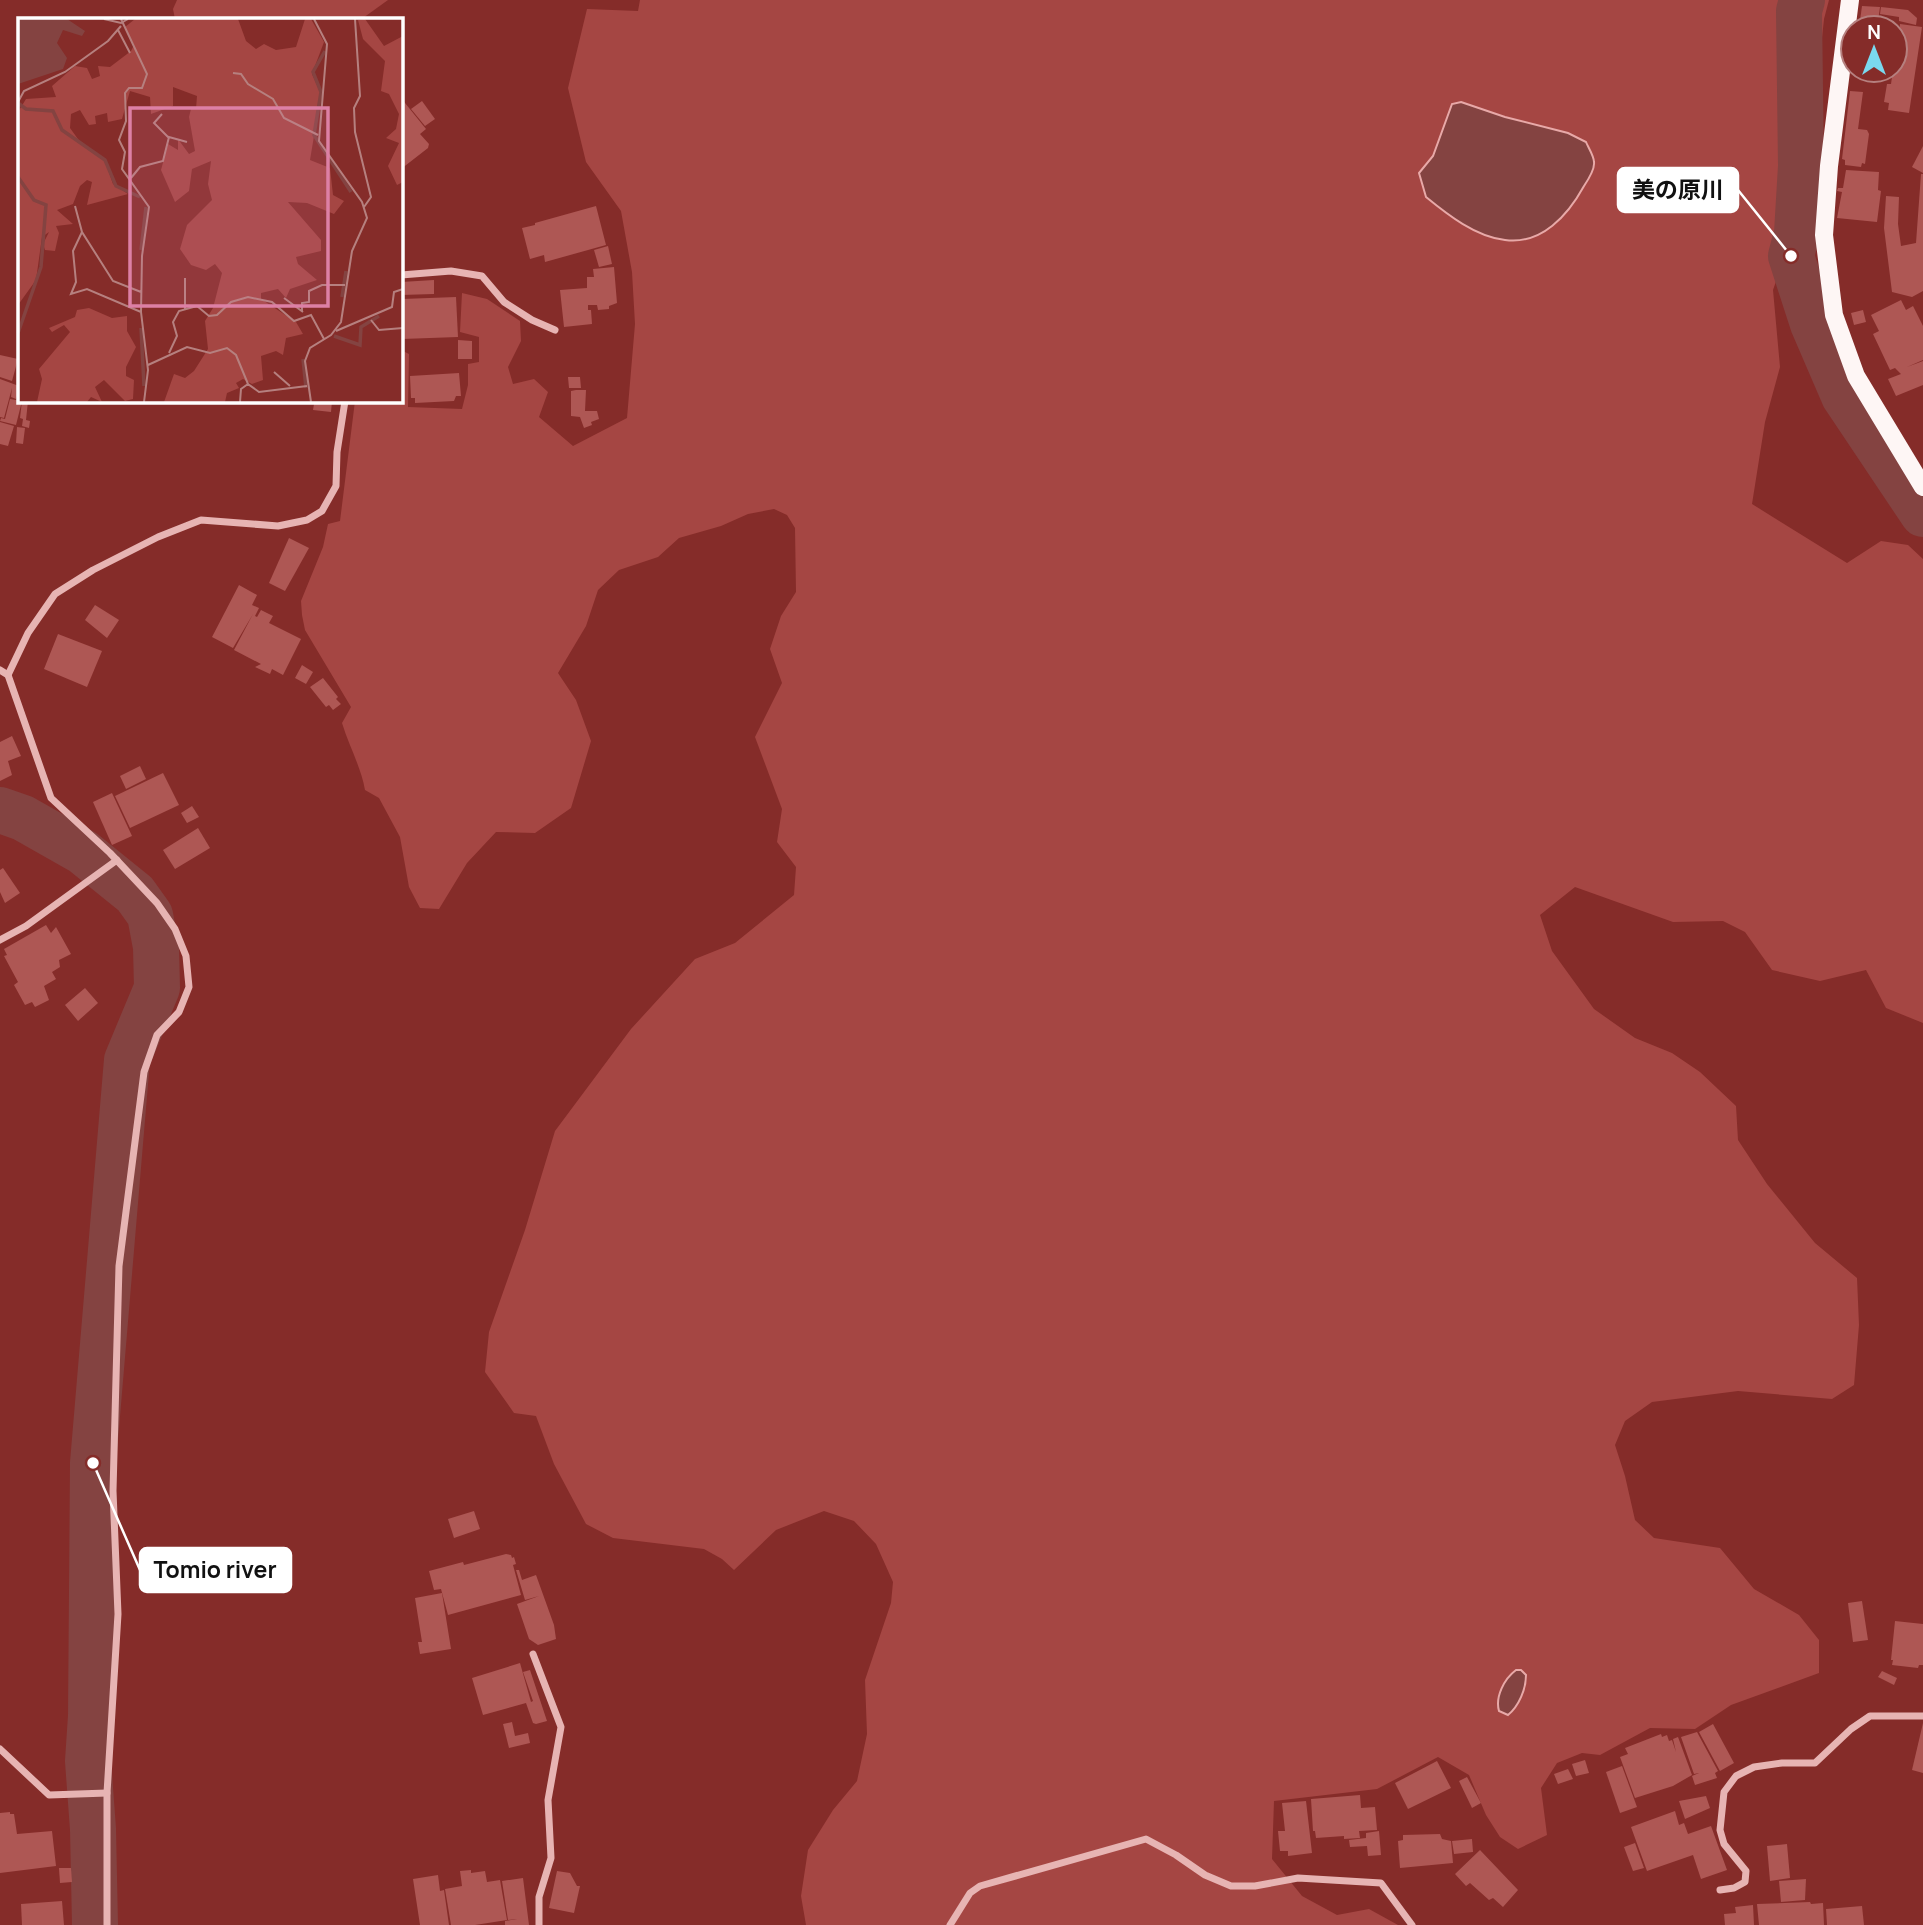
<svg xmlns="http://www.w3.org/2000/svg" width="1923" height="1925" font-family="Manrope,'Noto Sans JP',sans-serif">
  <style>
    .green { fill: #a54643 }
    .water { fill: #844341; stroke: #e8a9a8; stroke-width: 2 }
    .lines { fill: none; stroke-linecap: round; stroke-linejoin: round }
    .river { stroke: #844341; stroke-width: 46 }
    .building { fill: #ae5754 }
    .minor { stroke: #e7b4b3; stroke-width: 7 }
    .primary { stroke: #fef6f5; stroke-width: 18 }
    .inset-river { fill: none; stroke: #844341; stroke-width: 3.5 }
    .inset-road { fill: none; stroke: #b6807f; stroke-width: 2 }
    .view { fill: #dd80a5; fill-opacity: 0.15; stroke: #dd80a5; stroke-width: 3.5 }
    .inset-edge { fill: none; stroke: #fff; stroke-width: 3.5 }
    .leader { fill: none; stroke: #fff; stroke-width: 2.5 }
    .callout-dot { fill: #fff; stroke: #852c29; stroke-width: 2.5 }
    .callout { fill: #fff; stroke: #fff; stroke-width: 2.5 }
    .callout-label { font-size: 23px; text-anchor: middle; font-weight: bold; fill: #111 }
  </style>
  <rect width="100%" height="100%" fill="#852c29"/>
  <!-- green -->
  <g class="green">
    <path d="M 177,0 L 388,0 L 363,18 L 355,19 L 175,19 L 173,9 Z"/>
    <path d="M 640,0 L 1829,0 L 1824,19 L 1805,198 L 1773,290 L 1780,367 L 1765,422 L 1752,504 L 1847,563 L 1881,541 L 1908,545 L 1923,559 L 1923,1023 L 1886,1008 L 1866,970 L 1820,981 L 1772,970 L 1745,932 L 1723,921 L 1673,922 L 1575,887 L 1540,915 L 1552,951 L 1594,1009 L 1635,1038 L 1672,1053 L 1700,1072 L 1736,1106 L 1738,1140 L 1767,1184 L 1815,1243 L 1857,1278 L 1859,1325 L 1854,1385 L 1832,1399 L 1738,1391 L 1652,1402 L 1625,1421 L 1615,1445 L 1625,1476 L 1635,1520 L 1654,1538 L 1720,1548 L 1754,1589 L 1799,1615 L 1819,1640 L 1819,1673 L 1731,1705 L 1695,1729 L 1650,1728 L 1600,1755 L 1582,1753 L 1557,1763 L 1541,1788 L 1547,1835 L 1518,1849 L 1500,1837 L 1486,1815 L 1469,1775 L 1438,1757 L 1377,1789 L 1274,1801 L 1272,1859 L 1302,1896 L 1337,1915 L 1369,1909 L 1398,1925 L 806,1925 L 801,1896 L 808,1850 L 833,1810 L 857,1781 L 867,1734 L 865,1680 L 891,1603 L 893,1582 L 876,1544 L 854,1521 L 824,1511 L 776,1530 L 734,1570 L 722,1559 L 704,1549 L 613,1538 L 586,1524 L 554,1464 L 536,1416 L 514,1413 L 485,1372 L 489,1332 L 525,1230 L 555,1131 L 631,1029 L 695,959 L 735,943 L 794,895 L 796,867 L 777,842 L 782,809 L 755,737 L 782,683 L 770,649 L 781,616 L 796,592 L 795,528 L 787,515 L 774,509 L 748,514 L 721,526 L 679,538 L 658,557 L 619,570 L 598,590 L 586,626 L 558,673 L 576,700 L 591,741 L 571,808 L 535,833 L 496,832 L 467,863 L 439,909 L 420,908 L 409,887 L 400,837 L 379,798 L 365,790 C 361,767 349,746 342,723 L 351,707 L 305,630 L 302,615 L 301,601 L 323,547 L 328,524 L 340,521 L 355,401 L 401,401 L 401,350 L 409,354 L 408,407 L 462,409 L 468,385 L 468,364 L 479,362 L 479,337 L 460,332 L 462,293 L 487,299 L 520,321 L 521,341 L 508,367 L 513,384 L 534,379 L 548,392 L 539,417 L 573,446 L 627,418 L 635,324 L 632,272 L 621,211 L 586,162 L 568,88 L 587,9 L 638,11 Z"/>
  </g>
  <!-- water -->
  <g class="water">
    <path d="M 1461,102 L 1505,117 L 1568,133 L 1586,142 C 1588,147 1594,156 1594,162 C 1595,169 1588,180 1584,186 C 1568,215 1542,245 1505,240 C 1476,237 1448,215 1426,197 L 1419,173 L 1433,156 L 1452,104 Z"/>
    <path d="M 1516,1670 L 1521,1670 L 1526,1675 C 1526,1689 1519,1706 1508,1715 L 1499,1711 C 1495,1697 1504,1679 1516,1670 Z"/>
  </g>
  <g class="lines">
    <!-- river -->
    <g class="river">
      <path d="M 1802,0 L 1799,11 L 1801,166 L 1797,233 L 1791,256 L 1813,324 L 1844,396 L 1923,514"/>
      <path d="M 0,810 L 23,818 L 83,852 L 135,894 L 150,915 L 156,947 L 157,988 L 127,1060 L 93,1463 L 91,1716 L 88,1761 L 93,1829 L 95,1925"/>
    </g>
  </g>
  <!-- building -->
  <g class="building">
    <path d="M 1862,6 L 1880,7 L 1877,28 L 1859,28 Z"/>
    <path d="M 1881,7 L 1908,10 L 1917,18 L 1916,25 L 1899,21 L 1899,17 L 1880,14 Z"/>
    <path d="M 1900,24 L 1922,27 L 1909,113 L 1888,110 L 1889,103 L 1884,102 L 1887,84 L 1891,84 L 1893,70 L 1895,70 Z"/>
    <path d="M 1850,91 L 1863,92 L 1858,129 L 1867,130 L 1869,134 L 1865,164 L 1862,163 L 1861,167 L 1845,165 L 1845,160 L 1842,159 Z"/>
    <path d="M 401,98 L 426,129 L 420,134 L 429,144 L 428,148 L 401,169 Z"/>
    <path d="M 422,101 L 435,119 L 425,126 L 411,109 Z"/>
    <path d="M 1923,146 L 1923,173 L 1912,167 Z"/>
    <path d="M 1846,170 L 1879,172 L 1878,190 L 1881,191 L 1877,222 L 1837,218 L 1842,192 L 1837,191 L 1838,188 L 1843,188 Z"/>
    <path d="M 1921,174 L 1923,174 L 1923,291 L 1912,297 L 1892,292 L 1884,228 L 1886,196 L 1899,197 L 1898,224 L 1901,246 L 1916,243 Z"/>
    <path d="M 596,206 L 606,245 L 545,262 L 544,255 L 530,259 L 522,228 L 535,225 L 535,223 Z"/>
    <path d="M 608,246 L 612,264 L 599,267 L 594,250 Z"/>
    <path d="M 614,267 L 617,303 L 609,306 L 609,309 L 598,310 L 597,305 L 588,305 L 588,310 L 591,310 L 592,324 L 564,327 L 560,290 L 587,288 L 587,277 L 594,277 L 593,269 Z"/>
    <path d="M 434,280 L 434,294 L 401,295 L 401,282 Z"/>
    <path d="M 456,297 L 458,337 L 402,339 L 402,299 Z"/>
    <path d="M 1901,300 L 1906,310 L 1913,306 L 1923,326 L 1923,360 L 1907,367 L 1923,361 L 1923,385 L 1896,396 L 1888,379 L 1901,374 L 1895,368 L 1890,370 L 1873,334 L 1879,331 L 1871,315 Z"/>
    <path d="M 1863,310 L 1866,322 L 1854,325 L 1851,313 Z"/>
    <path d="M 458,340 L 472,341 L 472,359 L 458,359 Z"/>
    <path d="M 0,355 L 18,359 L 12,381 L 0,377 Z"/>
    <path d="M 459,373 L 461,396 L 456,396 L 454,401 L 415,403 L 415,398 L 411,398 L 410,376 Z"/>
    <path d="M 568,377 L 580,377 L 581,388 L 569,388 Z"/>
    <path d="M 0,379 L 19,386 L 19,397 L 17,396 L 16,399 L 11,397 L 12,388 L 4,418 L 0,417 Z"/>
    <path d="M 576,390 L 586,390 L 585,411 L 597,411 L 599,419 L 591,422 L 592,425 L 584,428 L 580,417 L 571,416 L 571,391 Z"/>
    <path d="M 10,399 L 22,401 L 16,425 L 0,421 L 1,418 L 5,419 Z"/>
    <path d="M 22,401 L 28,401 L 26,420 L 30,421 L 29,428 L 22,426 L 23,419 L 20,418 Z"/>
    <path d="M 310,401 L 332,401 L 331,412 L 313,410 L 314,404 L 309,403 Z"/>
    <path d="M 0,422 L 14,426 L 8,446 L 0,444 Z"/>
    <path d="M 17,427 L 25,428 L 23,444 L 16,443 Z"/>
    <path d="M 289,538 L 309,548 L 285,591 L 269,583 Z"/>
    <path d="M 239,585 L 257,595 L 252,605 L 259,608 L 255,616 L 257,617 L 261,610 L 273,616 L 269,623 L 301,639 L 283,675 L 272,669 L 270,674 L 255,667 L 261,664 L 234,650 L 253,614 L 233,648 L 212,637 Z"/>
    <path d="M 95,605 L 119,620 L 107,638 L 85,620 Z"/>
    <path d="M 58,634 L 102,651 L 87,687 L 44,669 Z"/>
    <path d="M 302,665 L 313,672 L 306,684 L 295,678 Z"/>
    <path d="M 323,678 L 338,697 L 336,699 L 341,704 L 333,710 L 329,705 L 326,707 L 310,687 Z"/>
    <path d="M 12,736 L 21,756 L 8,761 L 12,775 L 0,781 L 0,742 Z"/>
    <path d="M 140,766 L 146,779 L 126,789 L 120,776 Z"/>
    <path d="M 163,773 L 179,805 L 130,828 L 115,796 Z"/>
    <path d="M 112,793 L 132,836 L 112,845 L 93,802 Z"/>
    <path d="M 192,806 L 199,817 L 187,823 L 181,813 Z"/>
    <path d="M 198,828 L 210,848 L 175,869 L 163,850 Z"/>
    <path d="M 3,868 L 20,893 L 5,903 L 0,892 L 0,870 Z"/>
    <path d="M 46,925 L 51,933 L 56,927 L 71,954 L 59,960 L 60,967 L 52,972 L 56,979 L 44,986 L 49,1000 L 35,1007 L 32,1002 L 25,1005 L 14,985 L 18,982 L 4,956 L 7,955 L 4,949 Z"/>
    <path d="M 85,988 L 98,1003 L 78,1021 L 65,1005 Z"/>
    <path d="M 474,1511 L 480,1529 L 454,1538 L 448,1519 Z"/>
    <path d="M 506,1554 L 511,1555 L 512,1558 L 514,1557 L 516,1564 L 513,1565 L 521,1595 L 448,1615 L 441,1589 L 434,1590 L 429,1571 L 463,1562 L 464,1565 Z"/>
    <path d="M 516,1570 L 519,1570 L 522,1580 L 536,1575 L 554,1625 L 556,1639 L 538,1645 L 529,1639 L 517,1604 L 539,1596 L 525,1600 Z"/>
    <path d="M 442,1593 L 451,1649 L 420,1654 L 418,1642 L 422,1642 L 415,1598 Z"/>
    <path d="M 1862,1601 L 1868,1640 L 1853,1642 L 1848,1603 Z"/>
    <path d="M 1895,1621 L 1923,1624 L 1923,1665 L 1919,1665 L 1918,1668 L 1892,1665 L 1893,1660 L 1891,1660 Z"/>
    <path d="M 520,1663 L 531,1702 L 533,1701 L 523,1672 L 530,1670 L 547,1721 L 536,1724 L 533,1723 L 526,1703 L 483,1715 L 472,1678 Z"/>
    <path d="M 1882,1671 L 1897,1678 L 1894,1685 L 1878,1677 Z"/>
    <path d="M 512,1722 L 515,1736 L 528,1733 L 530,1743 L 509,1748 L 503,1724 Z"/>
    <path d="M 1923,1723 L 1923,1773 L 1912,1770 Z"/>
    <path d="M 1713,1724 L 1734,1763 L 1720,1771 L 1699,1732 Z"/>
    <path d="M 1697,1732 L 1718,1771 L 1715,1773 L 1717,1778 L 1695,1785 L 1692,1776 L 1699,1773 L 1694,1774 L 1681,1737 Z"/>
    <path d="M 1661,1734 L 1662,1737 L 1667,1735 L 1669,1741 L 1672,1740 L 1676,1752 L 1673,1739 L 1678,1737 L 1692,1775 L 1673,1786 L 1635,1798 L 1620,1757 L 1628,1754 L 1625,1748 Z"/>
    <path d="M 1585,1760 L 1589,1773 L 1576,1776 L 1572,1764 Z"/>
    <path d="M 1437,1761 L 1451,1788 L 1408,1809 L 1395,1783 Z"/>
    <path d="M 1622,1766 L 1637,1807 L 1620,1813 L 1606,1772 Z"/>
    <path d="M 1568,1769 L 1573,1779 L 1558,1784 L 1554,1774 Z"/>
    <path d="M 1467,1777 L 1481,1803 L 1472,1808 L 1459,1781 Z"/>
    <path d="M 1360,1795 L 1361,1808 L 1375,1807 L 1377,1830 L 1359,1831 L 1360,1838 L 1344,1839 L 1344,1836 L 1316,1838 L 1315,1831 L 1313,1831 L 1311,1799 Z"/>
    <path d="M 1706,1796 L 1710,1808 L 1685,1819 L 1679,1801 Z"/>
    <path d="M 1306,1801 L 1312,1853 L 1288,1856 L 1288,1851 L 1280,1851 L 1278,1831 L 1285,1831 L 1282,1803 Z"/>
    <path d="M 1675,1811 L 1679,1825 L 1684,1823 L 1688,1834 L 1711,1826 L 1727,1870 L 1701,1879 L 1693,1855 L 1647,1871 L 1631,1827 Z"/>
    <path d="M 10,1812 L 10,1814 L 14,1814 L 17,1834 L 52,1831 L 56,1866 L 0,1873 L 0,1813 Z"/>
    <path d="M 1379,1831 L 1381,1855 L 1368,1856 L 1367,1846 L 1350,1847 L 1349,1840 L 1366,1838 L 1366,1833 Z"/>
    <path d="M 1440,1834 L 1442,1839 L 1451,1841 L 1453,1863 L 1400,1868 L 1398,1841 L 1403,1840 L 1403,1835 Z"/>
    <path d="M 1472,1839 L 1473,1852 L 1454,1854 L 1452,1841 Z"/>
    <path d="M 1635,1843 L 1644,1868 L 1633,1871 L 1624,1847 Z"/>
    <path d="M 1787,1844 L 1790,1878 L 1770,1881 L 1767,1846 Z"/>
    <path d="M 1480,1850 L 1518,1890 L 1503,1907 L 1493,1898 L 1489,1900 L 1470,1883 L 1466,1886 L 1455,1874 Z"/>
    <path d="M 59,1868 L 71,1868 L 72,1882 L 60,1883 Z"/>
    <path d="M 471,1870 L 471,1873 L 485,1871 L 487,1882 L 500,1880 L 507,1920 L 475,1925 L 451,1925 L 445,1889 L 462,1886 L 460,1871 Z"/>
    <path d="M 557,1871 L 570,1873 L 577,1886 L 580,1886 L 574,1913 L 549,1908 Z"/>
    <path d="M 438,1875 L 440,1891 L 444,1890 L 449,1925 L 420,1925 L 413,1879 Z"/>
    <path d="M 523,1878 L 529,1925 L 505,1925 L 505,1921 L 517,1919 L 508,1920 L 502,1881 Z"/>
    <path d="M 1806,1879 L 1805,1900 L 1781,1902 L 1779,1881 Z"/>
    <path d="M 62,1901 L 64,1925 L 22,1925 L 21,1904 Z"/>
    <path d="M 1810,1902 L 1811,1904 L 1823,1903 L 1824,1925 L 1759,1925 L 1757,1904 Z"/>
    <path d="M 1753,1905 L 1754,1925 L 1725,1925 L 1724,1914 L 1736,1913 L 1735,1907 Z"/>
    <path d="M 1862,1906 L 1864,1925 L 1827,1925 L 1826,1909 Z"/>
  </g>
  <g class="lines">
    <!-- minor -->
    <g class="minor">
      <path d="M 401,275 L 451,271 L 482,276 L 504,302 L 532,320 L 555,330"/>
      <path d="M 0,670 L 8,675 L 51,798 L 110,853 L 157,903 L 175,929 L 186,956 L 189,987 L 179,1012 L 157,1035 L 144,1072 L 119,1266 L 113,1491 L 118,1614 L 107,1793 L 107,1925"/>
      <path d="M 8,675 L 28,633 L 55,594 L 93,570 L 158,537 L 201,520 L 278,526 L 307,520 L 322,511 L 336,486 L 337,452 L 345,401"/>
      <path d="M 0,940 L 26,926 L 117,860"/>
      <path d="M 533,1654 L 561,1727 L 548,1800 L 551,1858 L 539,1897 L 539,1925"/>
      <path d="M 0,1749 L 49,1795 L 107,1793"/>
      <path d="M 1720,1890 L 1734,1888 L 1745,1882 L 1746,1871 L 1724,1844 L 1720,1830 L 1724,1792 L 1736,1776 L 1754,1767 L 1782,1763 L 1815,1763 L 1851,1729 L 1870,1716 L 1923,1716"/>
      <path d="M 950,1925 L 970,1893 L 980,1886 L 1146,1839 L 1176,1855 L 1205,1875 L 1231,1886 L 1255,1886 L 1298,1878 L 1381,1883 L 1412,1925"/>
    </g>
    <!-- primary -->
    <path class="primary" d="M 1850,0 L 1829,166 L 1824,235 L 1834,315 L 1856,376 L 1923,487"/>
  </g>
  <!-- overview -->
  <g transform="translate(18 18)">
    <rect width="385" height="385" fill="#852c29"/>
    <path d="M 117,1 L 220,1 L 228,23 L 238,31 L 246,26 L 258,32 L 278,29 L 287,1 L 293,1 L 306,24 L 294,56 L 303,76 L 292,142 L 312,150 L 315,177 L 326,183 L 316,196 L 289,185 L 270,184 L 303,222 L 303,233 L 278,239 L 280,246 L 299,262 L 272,271 L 268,280 L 260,271 L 243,275 L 243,281 L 278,304 L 285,316 L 268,320 L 265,337 L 258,333 L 243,338 L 245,362 L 234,366 L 225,361 L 218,365 L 221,370 L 209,375 L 207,384 L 146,384 L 156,356 L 167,360 L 176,353 L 190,331 L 187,303 L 195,290 L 204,255 L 197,246 L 188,252 L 173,247 L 162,231 L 169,207 L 194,182 L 190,166 L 193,143 L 174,151 L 171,173 L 157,184 L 143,152 L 150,126 L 160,132 L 160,121 L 171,136 L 177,133 L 171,99 L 173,91 L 178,91 L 179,78 L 155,69 L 155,88 L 133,96 L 132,79 L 112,73 L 104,101 L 90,104 L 89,95 L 77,98 L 78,106 L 71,107 L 62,92 L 53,96 L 52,110 L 65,128 L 87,143 L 95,166 L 110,176 L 69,187 L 74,164 L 69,162 L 62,168 L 55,186 L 39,192 L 55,206 L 38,208 L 41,215 L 37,233 L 27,232 L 25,226 L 31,214 L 24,219 L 18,262 L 0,287 L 0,94 L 8,81 L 38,79 L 34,68 L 57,48 L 69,50 L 74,61 L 82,58 L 80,48 L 92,49 L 113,33 L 116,27 L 107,9 ZM 347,1 L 366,28 L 385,18 L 385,164 L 379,167 L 370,148 L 381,125 L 368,120 L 378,111 L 381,96 L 371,76 L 363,73 L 367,43 L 345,21 L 340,2 ZM 71,290 L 94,300 L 109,298 L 109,313 L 118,329 L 108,349 L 108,358 L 116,362 L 115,381 L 107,383 L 86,362 L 77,369 L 84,384 L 73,379 L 69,384 L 19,384 L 24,361 L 21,351 L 52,314 L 46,307 L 34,314 L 31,310 L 57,299 L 59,292 Z" fill="#a54643"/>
    <path d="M 0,1 L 49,1 L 67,13 L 64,18 L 45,12 L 39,25 L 49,40 L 45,51 L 0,66 Z" fill="#844341"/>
    <path class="inset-river" d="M 307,33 L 295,54 L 303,74 L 296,117 L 333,174M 0,85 L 8,91 L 35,93 L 44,112 L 87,142 L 98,168 L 122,179M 0,159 L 16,182 L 28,187 L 23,249 L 0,315M 123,232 L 128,189M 324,279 L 328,253M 123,310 L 126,368M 316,318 L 342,327 L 343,309 L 361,298M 285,341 L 288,370"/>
    <path class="inset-road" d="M 86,1 L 103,5 L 110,1M 103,1 L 129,56 L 124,70 L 111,70 L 107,75 L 108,103 L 101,122 L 107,134 L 104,151 L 131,189 L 124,238 L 123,294 L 130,352 L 126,384M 337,1 L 342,78 L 336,90 L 337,114 L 353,179 L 346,189M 100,12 L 112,35M 215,55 L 223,56 L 230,66 L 255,81 L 266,100 L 300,117M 0,84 L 6,73 L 47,54 L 90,23 L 103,8M 144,96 L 136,105 L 151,120M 113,160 L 122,149 L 145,143 L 151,119 L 169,124M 57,188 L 64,214 L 95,263 L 123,274M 64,214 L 55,233 L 58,264 L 53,276 L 69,271 L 123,294M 266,280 L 285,294M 167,292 L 167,260M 284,294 L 284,285 L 291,284 L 291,273 L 304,267 L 327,267M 353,302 L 361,312 L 385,310M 318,313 L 374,289 L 376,274 L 385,271M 151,335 L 159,318 L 155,304 L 161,293 L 179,288 L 191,298 L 199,297 L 213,284 L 230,279 L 254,284 L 276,303 L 293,297 L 306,321M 130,347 L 169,329 L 192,335 L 209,330 L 218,337 L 230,366 L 241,374 L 289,368M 256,354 L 272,368M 222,384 L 223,371 L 230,366M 293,384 L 287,343 L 292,330 L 313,317 L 323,304 L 334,233 L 349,200 L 344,184 L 301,123 L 309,26 L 296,1"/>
    <path class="view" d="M 112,90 L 310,90 L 310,288 L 112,288 Z"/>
    <rect width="385" height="385" class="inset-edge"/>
  </g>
  <!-- callouts -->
  <path class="leader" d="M1791 256L1738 190M93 1463L140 1570"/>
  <g class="callout-dot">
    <circle cx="1791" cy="256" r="7"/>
    <circle cx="93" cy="1463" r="7"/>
  </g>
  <g class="callout">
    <rect x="1618" y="168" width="120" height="44" rx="7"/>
    <rect x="140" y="1548" width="151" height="44" rx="7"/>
  </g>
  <g class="callout-label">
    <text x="1678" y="198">美の原川</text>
    <text x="215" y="1578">Tomio river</text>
  </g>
  <!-- north arrow -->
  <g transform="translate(1874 49)"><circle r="33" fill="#852c29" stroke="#b6807f" stroke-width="2"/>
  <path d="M0-5L12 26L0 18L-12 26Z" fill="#7ad9ef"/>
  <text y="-10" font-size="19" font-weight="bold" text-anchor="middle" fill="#ffffff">N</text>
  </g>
</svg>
